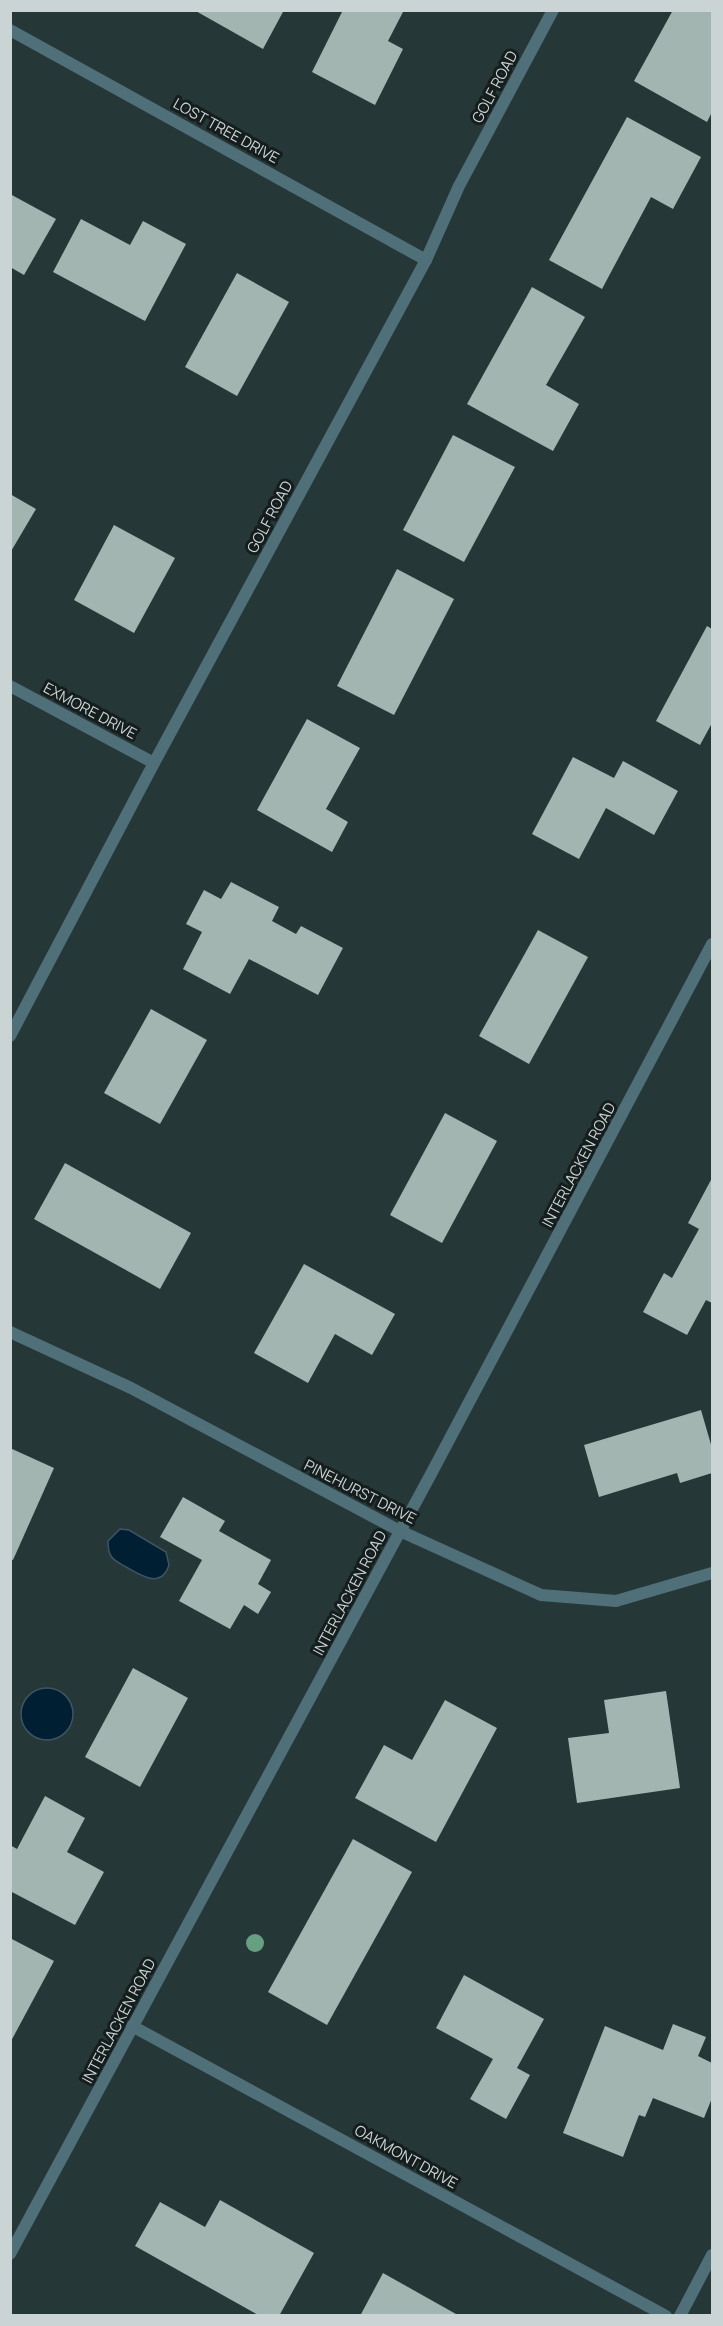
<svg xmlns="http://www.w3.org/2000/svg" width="723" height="2326" font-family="Manrope,sans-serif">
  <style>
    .water { fill: #001f32; stroke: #3d5563; stroke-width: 1.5 }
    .building { fill: #a3b5b0 }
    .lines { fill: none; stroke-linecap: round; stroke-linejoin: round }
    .street { stroke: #4f6f79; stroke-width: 12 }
    .tree { fill: #65a081 }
    .labels { text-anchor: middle; stroke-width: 6; stroke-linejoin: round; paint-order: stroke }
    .street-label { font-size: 15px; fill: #cad4d4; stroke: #151d1d }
  </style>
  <rect width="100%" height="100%" fill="#263737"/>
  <!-- water -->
  <g class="water">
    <path d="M 120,1529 L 129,1530 L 166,1552 L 169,1565 C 161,1589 142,1576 126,1567 C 121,1564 114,1561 111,1556 C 108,1551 108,1546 108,1541 Z"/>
    <circle cx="47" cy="1714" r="26"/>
  </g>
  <!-- building -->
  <g class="building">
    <path d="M 194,10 L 284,10 L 263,49 Z"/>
    <path d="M 343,10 L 404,10 L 388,41 L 403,49 L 375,105 L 312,72 Z"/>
    <path d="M 673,10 L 712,10 L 712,112 L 707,122 L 634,81 Z"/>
    <path d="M 627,117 L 701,157 L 673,209 L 651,197 L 602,289 L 549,260 Z"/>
    <path d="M 10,194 L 56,219 L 24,275 L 10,267 Z"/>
    <path d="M 81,219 L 130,245 L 143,221 L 186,244 L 145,321 L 53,272 Z"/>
    <path d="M 237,273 L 289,302 L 237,396 L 185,367 Z"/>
    <path d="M 532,287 L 585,317 L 546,385 L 579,404 L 553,451 L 467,404 Z"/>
    <path d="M 453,435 L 515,467 L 464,562 L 403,530 Z"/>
    <path d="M 10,494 L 36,509 L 10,553 Z"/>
    <path d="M 114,525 L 175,558 L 134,633 L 74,600 Z"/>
    <path d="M 397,569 L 454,599 L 394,715 L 337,686 Z"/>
    <path d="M 707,626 L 712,629 L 712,723 L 700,745 L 656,721 Z"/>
    <path d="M 307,719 L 360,748 L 326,809 L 348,822 L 332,852 L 257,810 Z"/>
    <path d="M 573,757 L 614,778 L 623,761 L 678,791 L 654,835 L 606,808 L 579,859 L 532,834 Z"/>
    <path d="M 231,882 L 279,907 L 272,921 L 296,934 L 301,926 L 343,948 L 318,995 L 249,959 L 230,994 L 183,969 L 202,932 L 186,924 L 204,890 L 221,899 Z"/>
    <path d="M 538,930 L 588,957 L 529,1064 L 479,1036 Z"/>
    <path d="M 151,1009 L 207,1040 L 160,1124 L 104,1093 Z"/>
    <path d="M 445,1113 L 497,1141 L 442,1243 L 390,1215 Z"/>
    <path d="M 65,1163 L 191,1233 L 160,1289 L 34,1219 Z"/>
    <path d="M 712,1178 L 712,1303 L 706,1300 L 687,1335 L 643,1312 L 664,1273 L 672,1278 L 699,1229 L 688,1223 Z"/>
    <path d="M 304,1264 L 395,1314 L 372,1355 L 335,1334 L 308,1383 L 254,1353 Z"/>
    <path d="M 701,1410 L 712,1448 L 712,1473 L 680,1483 L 677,1473 L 599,1497 L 584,1445 Z"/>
    <path d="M 10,1448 L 54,1468 L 13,1560 L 10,1559 Z"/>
    <path d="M 183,1497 L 225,1521 L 219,1531 L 271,1560 L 258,1584 L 271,1592 L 258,1614 L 244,1605 L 230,1629 L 179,1601 L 202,1560 L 160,1537 Z"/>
    <path d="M 133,1668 L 188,1698 L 140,1787 L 85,1757 Z"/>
    <path d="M 666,1691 L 680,1788 L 577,1803 L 568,1738 L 609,1733 L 604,1700 Z"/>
    <path d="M 445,1700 L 497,1728 L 436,1842 L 355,1798 L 384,1745 L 412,1760 Z"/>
    <path d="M 45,1796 L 85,1818 L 67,1852 L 104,1872 L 75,1925 L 10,1891 L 10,1845 L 17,1849 Z"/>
    <path d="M 353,1839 L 412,1872 L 327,2025 L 268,1992 Z"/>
    <path d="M 10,1938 L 54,1961 L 10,2043 Z"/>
    <path d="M 464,1975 L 544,2019 L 517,2068 L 530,2075 L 506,2119 L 470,2099 L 493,2059 L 436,2028 Z"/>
    <path d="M 673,2024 L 706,2037 L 698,2056 L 712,2063 L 712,2098 L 704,2118 L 653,2098 L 645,2117 L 639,2115 L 623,2157 L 563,2133 L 605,2026 L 663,2050 Z"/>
    <path d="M 220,2200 L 314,2253 L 279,2316 L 260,2316 L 135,2246 L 160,2202 L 205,2227 Z"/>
    <path d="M 383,2273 L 456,2314 L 455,2316 L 360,2316 Z"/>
  </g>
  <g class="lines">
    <!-- street -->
    <g class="street">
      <path d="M 10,30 L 426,260"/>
      <path d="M 10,686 L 154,763"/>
      <path d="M 10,1036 L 154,763 L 426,260 L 459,186 L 553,10"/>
      <path d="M 10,1332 L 131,1388 L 400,1531 L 541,1595 L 616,1601 L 712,1573"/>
      <path d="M 132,2026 L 666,2316"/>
      <path d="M 10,2254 L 431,1474 L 712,944"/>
      <path d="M 680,2316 L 712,2255"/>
    </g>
  </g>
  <!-- trees -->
  <circle class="tree" cx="255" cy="1943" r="9"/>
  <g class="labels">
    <!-- street labels -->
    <g class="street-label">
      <text transform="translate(495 87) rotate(-62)" y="5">GOLF ROAD</text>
      <text transform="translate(226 131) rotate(29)" y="5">LOST TREE DRIVE</text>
      <text transform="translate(270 517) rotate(-62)" y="5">GOLF ROAD</text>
      <text transform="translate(90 711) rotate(28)" y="5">EXMORE DRIVE</text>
      <text transform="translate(579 1165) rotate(-62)" y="5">INTERLACKEN ROAD</text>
      <text transform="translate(360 1492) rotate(27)" y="5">PINEHURST DRIVE</text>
      <text transform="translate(350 1593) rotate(-62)" y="5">INTERLACKEN ROAD</text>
      <text transform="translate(119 2021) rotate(-62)" y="5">INTERLACKEN ROAD</text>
      <text transform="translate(406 2157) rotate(29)" y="5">OAKMONT DRIVE</text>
    </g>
  </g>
  <!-- border -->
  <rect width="723" height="2326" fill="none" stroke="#cad4d4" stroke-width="24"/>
</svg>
